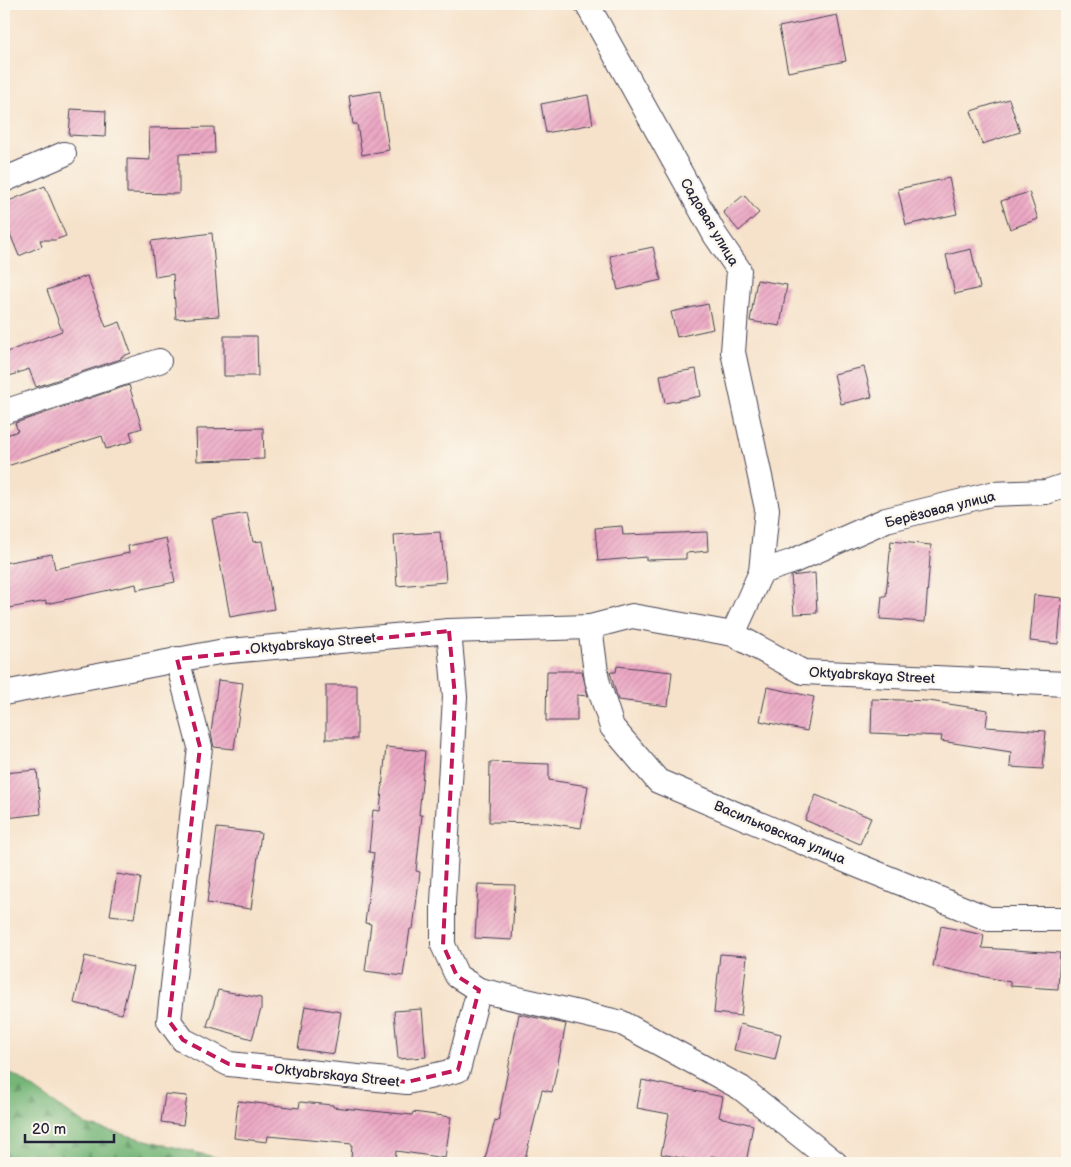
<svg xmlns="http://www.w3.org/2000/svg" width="1071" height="1167" font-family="'Balsamiq Sans',sans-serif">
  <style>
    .forest { fill: url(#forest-firs); stroke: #4b6c59 }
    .building { fill: url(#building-hatch) }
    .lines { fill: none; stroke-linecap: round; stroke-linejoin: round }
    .minor-casing { stroke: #423f50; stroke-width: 26 }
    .minor { stroke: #fff; stroke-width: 24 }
    .marked { fill: none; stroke: #c2185b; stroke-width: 4; stroke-dasharray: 10 6; stroke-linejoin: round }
    .labels { text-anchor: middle; stroke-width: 4.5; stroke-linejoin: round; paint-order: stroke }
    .street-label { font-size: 14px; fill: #22223b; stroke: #fbf7ec }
  </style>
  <defs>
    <pattern id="forest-firs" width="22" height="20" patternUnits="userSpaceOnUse" patternTransform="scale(1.25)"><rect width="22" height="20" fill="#74b577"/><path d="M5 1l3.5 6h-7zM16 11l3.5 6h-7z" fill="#5f9363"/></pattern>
    <pattern id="building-hatch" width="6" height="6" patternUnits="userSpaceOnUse" patternTransform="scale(1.25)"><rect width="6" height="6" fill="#eca8c4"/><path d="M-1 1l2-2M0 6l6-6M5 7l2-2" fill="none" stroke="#ca90a9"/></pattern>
  </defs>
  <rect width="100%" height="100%" fill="#fbf7ec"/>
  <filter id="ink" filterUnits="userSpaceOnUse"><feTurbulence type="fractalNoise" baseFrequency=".02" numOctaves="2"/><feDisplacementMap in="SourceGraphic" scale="10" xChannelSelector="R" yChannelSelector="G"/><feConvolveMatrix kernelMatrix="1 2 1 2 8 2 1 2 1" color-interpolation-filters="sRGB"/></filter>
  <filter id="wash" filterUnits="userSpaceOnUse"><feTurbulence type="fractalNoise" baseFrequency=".0096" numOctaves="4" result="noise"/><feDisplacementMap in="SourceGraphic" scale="20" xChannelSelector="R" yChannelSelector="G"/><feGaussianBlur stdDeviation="1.12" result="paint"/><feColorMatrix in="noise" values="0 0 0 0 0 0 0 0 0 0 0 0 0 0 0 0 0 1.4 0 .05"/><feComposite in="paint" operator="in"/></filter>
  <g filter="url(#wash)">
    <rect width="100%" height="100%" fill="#f6e2ca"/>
    <!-- forest -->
    <path class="forest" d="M 4,1068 L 86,1125 L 238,1163 L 4,1163 Z"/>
    <g id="blocks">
      <!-- building -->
      <g class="building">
        <path d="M 837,15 L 846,61 L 788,72 L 779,27 Z"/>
        <path d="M 380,91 L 389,150 L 362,155 L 357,124 L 353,124 L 349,96 Z"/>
        <path d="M 588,95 L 593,124 L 546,133 L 541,104 Z"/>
        <path d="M 1009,99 L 1020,132 L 982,144 L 971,111 Z"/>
        <path d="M 71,109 L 106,111 L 105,137 L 69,135 Z"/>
        <path d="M 214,127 L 215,153 L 179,154 L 179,194 L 127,193 L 127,159 L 150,160 L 149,128 Z"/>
        <path d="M 949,178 L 957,214 L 906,225 L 898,189 Z"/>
        <path d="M 45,186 L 66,236 L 55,240 L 40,240 L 42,246 L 19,256 L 4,219 L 4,203 Z"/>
        <path d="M 1029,192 L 1038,219 L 1010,229 L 1001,201 Z"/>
        <path d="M 744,195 L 759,213 L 739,231 L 723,212 Z"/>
        <path d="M 212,233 L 219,316 L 176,319 L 173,274 L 155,277 L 151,241 Z"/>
        <path d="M 653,247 L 661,280 L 618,290 L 610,256 Z"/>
        <path d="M 971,249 L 980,288 L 955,294 L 946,255 Z"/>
        <path d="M 87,276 L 106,327 L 120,322 L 131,353 L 121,357 L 121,359 L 36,387 L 29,369 L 4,378 L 4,353 L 62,331 L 47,290 Z"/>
        <path d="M 757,280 L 787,285 L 780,326 L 750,321 Z"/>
        <path d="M 708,304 L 713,329 L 677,337 L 671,312 Z"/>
        <path d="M 224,336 L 257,336 L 258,376 L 224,376 Z"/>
        <path d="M 864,367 L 872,397 L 841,404 L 834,374 Z"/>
        <path d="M 696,369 L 701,396 L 665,403 L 660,375 Z"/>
        <path d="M 129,385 L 142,428 L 130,432 L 133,441 L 106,449 L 102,436 L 4,467 L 4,436 L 18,431 L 15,423 Z"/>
        <path d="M 263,428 L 264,459 L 197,461 L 196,429 Z"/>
        <path d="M 247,513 L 253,542 L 262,541 L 274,609 L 230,617 L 212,519 Z"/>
        <path d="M 622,526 L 623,535 L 707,532 L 708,551 L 686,553 L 686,559 L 646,560 L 646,557 L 598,561 L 595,528 Z"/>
        <path d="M 440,532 L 441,543 L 443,542 L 446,582 L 397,586 L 394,535 Z"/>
        <path d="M 166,538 L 175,582 L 137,590 L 136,584 L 46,604 L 46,601 L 4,609 L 4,563 L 52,554 L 55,569 L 129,553 L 128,546 Z"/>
        <path d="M 891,541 L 931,545 L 925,622 L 880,619 L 882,596 L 886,596 Z"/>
        <path d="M 815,573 L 817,613 L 794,614 L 791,576 Z"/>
        <path d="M 1034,595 L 1062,598 L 1058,644 L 1030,641 Z"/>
        <path d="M 617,666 L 672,672 L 668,706 L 618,700 L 610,672 L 616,672 Z"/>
        <path d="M 547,671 L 582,671 L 588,696 L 577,695 L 577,721 L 546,721 Z"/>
        <path d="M 218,680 L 243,683 L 234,749 L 214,747 L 211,733 Z"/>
        <rect x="326" y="685" width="31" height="54"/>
        <path d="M 767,687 L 814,697 L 807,731 L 760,721 Z"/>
        <path d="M 872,699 L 929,701 L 988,710 L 986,727 L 1046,731 L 1043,769 L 1010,767 L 1011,752 L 941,741 L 942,736 L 871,733 Z"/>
        <path d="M 386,747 L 425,751 L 419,815 L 422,815 L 416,871 L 420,872 L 413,929 L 410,929 L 403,976 L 365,971 L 371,924 L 365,923 L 374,853 L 369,852 L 373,810 L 380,811 Z"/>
        <path d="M 490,762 L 549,764 L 549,780 L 588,786 L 581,828 L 548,823 L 489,822 Z"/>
        <path d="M 37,770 L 41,814 L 6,818 L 4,773 Z"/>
        <path d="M 816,795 L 871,818 L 860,844 L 805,820 Z"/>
        <path d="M 217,828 L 261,833 L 251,909 L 207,903 Z"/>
        <path d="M 117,874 L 141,878 L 134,918 L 110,915 Z"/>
        <path d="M 478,884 L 515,885 L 512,940 L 475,938 Z"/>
        <path d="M 941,926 L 984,935 L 982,948 L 1060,953 L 1058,989 L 1010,986 L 1010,982 L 933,966 Z"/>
        <path d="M 720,954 L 747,956 L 741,1016 L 714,1013 Z"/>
        <path d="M 85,956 L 133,967 L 122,1014 L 74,1003 Z"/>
        <path d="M 218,990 L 261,998 L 261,1009 L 252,1039 L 207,1026 Z"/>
        <path d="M 305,1006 L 341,1012 L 334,1054 L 298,1049 Z"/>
        <path d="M 422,1009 L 426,1057 L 398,1059 L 394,1011 Z"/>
        <path d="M 519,1014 L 566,1024 L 552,1092 L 542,1090 L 524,1163 L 484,1163 L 495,1120 L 498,1121 Z"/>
        <path d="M 740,1024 L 781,1034 L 775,1060 L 734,1050 Z"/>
        <path d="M 642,1080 L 723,1097 L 719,1117 L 753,1125 L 746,1163 L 711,1156 L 710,1163 L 707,1163 L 661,1154 L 669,1114 L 637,1108 Z"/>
        <path d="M 165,1094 L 187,1096 L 183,1125 L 161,1122 Z"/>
        <path d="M 238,1101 L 299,1108 L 300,1102 L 333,1105 L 333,1107 L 412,1115 L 413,1112 L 451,1117 L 445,1158 L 396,1151 L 395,1163 L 387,1163 L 351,1160 L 352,1144 L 268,1136 L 267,1142 L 234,1138 Z"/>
      </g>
    </g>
  </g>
  <g filter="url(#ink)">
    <use href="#blocks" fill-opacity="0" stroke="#423f50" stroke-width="1"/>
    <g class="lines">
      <defs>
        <g id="minor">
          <path d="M 587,4 L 715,235 L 739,270 L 733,352 L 767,509 L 761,572 L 733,634"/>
          <path d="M 4,180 L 64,154"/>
          <path d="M 4,412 L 159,361"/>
          <path d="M 761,572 L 791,562 L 886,520 L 991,494 L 1046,492 L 1067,485"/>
          <path d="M 590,627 L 597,680 L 612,727 L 658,781 L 854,864 L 989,919 L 1067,919"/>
          <path d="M 449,631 L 455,697 L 443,902 L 443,945 L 457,976 L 479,990 L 622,1023 L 741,1088 L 835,1163"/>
          <path d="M 177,659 L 200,747 L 169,1021 L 183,1040 L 229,1064 L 407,1082 L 458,1070 L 479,990"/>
          <path d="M 4,693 L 219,652 L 449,631 L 590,627 L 632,616 L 733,634 L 803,672 L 1067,684"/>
        </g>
      </defs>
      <!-- minor casing -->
      <use href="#minor" class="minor-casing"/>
      <!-- minor -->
      <use href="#minor" class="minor"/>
    </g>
  </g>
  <!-- marked area -->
  <path class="marked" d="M 449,631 L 455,697 L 443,945 L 457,976 L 479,990 L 458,1070 L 407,1082 L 229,1064 L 183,1040 L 169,1021 L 200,747 L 177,659 Z"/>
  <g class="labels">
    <!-- street labels -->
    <g class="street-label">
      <text transform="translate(710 222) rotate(59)" y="5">Садовая улица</text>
      <text transform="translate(940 509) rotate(-14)" y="5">Берёзовая улица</text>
      <text transform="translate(313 643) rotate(-5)" y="5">Oktyabrskaya Street</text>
      <text transform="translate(872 675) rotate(3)" y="5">Oktyabrskaya Street</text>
      <text transform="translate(780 832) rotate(23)" y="5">Васильковская улица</text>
      <text transform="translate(337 1075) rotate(6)" y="5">Oktyabrskaya Street</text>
    </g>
  </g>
  <!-- margin -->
  <rect width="1071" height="1167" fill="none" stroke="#fbf7ec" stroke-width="20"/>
  <!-- scale -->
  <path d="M25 1134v8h89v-8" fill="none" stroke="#22223b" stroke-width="2.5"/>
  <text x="32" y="1134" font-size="15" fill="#22223b" stroke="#fbf7ec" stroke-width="4" paint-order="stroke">20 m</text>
</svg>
